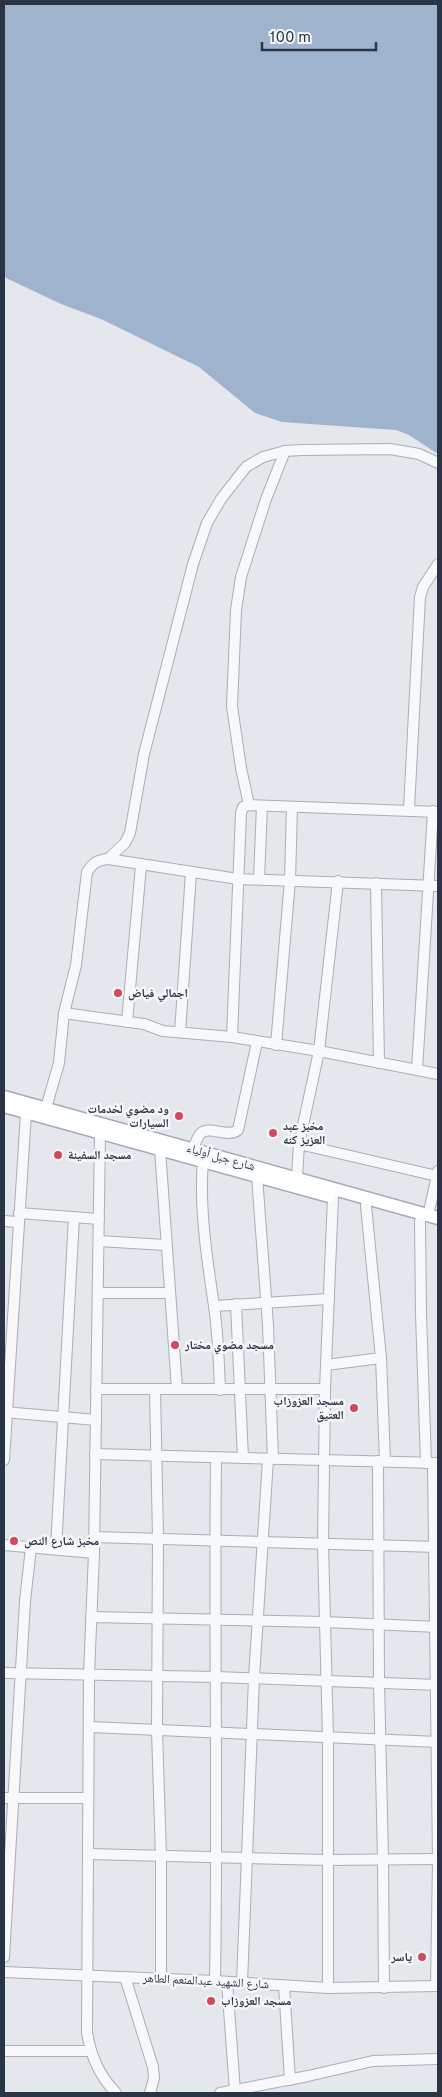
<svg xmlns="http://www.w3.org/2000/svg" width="442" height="2097" font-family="Overpass,'Noto Naskh Arabic',sans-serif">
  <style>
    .water { fill: #9fb4cc }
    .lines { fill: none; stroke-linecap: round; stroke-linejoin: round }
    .minor-casing { stroke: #a9aeb7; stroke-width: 12 }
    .major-casing { stroke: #a3abb8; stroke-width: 15 }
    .minor { stroke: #f7f8fa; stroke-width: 10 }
    .major { stroke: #fff; stroke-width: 12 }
    .poi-dot { fill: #d1495b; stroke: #f4f6f9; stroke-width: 2 }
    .labels { text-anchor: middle; stroke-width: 5; stroke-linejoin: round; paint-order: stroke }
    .poi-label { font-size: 12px; font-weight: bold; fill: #2b3445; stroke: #f4f6f9; text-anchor: start }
    .street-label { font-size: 12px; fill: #2b3445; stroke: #f4f6f9 }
  </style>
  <rect width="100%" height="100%" fill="#e4e7ec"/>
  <!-- water -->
  <path class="water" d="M 4,4 L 438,4 L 438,454 L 409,435 L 396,430 L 282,422 L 255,413 L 199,367 L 101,319 L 61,304 L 4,277 Z"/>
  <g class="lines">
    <defs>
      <g id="minor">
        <path d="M 249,805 L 241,768 L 232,706 L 236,610 L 241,577 L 266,499 L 285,451"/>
        <path d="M 409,809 L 420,597 L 423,587 L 438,564"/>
        <path d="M 108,859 L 125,843 L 130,833 L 144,754 L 193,564 L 207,523 L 221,499 L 246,467 L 263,457 L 285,451 L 302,450 L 390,449 L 419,454 L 438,463"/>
        <path d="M 259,879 L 262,806"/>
        <path d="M 376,883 L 379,1063"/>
        <path d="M 64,1013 L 144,1024 L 163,1031 L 232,1037 L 319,1051 L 438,1074"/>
        <path d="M 127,1022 L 141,866"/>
        <path d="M 180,1032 L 191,873"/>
        <path d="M 232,1037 L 241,813 L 243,807 L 249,805 L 438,812"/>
        <path d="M 276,1045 L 290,880 L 292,807"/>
        <path d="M 417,1070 L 433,811"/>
        <path d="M 46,1108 L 59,1063 L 64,1013 L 76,965 L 87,872 C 93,863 97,860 108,859 L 238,879 L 438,886"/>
        <path d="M 100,1132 L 94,1553 L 89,1675 L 87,2032 C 91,2057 99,2075 116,2093"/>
        <path d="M 299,1144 L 437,1176"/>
        <path d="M 160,1149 L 177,1389"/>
        <path d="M 193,1149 C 195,1144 197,1138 200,1134 C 209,1124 227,1139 238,1130 L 257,1042"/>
        <path d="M 203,1161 C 199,1208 207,1259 214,1306 C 218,1333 219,1362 220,1390"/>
        <path d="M 257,1176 L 268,1325 L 273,1459"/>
        <path d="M 297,1178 L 299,1144 L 319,1051 L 338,881"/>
        <path d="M 366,1206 L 381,1358 L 385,1461"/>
        <path d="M 19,1213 L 99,1219"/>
        <path d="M 428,1216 L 438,1171"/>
        <path d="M 4,1221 L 18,1222"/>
        <path d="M 420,1221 L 421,1314 L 426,1463"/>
        <path d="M 99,1241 L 165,1245"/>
        <path d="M 98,1293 L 169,1293"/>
        <path d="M 236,1304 L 243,1458"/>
        <path d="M 214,1306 L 329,1299"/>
        <path d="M 326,1365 L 381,1358"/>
        <path d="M 96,1389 L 325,1389"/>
        <path d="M 155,1389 L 158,1538 L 157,1730 L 161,1857 L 161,1978"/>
        <path d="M 4,1412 L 96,1420"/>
        <path d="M 95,1454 L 438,1463"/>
        <path d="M 4,1460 L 26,1113"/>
        <path d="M 378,1461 L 379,1682 L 383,1859 L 384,1988"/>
        <path d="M 433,1463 L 438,1859 L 436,1986"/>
        <path d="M 94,1537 L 438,1547"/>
        <path d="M 4,1545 L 94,1553"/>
        <path d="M 56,1549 L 74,1217"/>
        <path d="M 91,1617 L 325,1622 L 438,1627"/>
        <path d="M 4,1673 L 216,1677 L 438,1685"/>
        <path d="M 90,1727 L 438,1742"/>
        <path d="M 4,1798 L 88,1798"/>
        <path d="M 89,1854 L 327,1860 L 438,1859"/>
        <path d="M 4,1957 L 25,1601 L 31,1548"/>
        <path d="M 4,1972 L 215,1981 L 328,1988 L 438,1986"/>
        <path d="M 125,1977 L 153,2067 L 154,2078 L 150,2093"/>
        <path d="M 215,1981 C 218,1806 214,1632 216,1458"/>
        <path d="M 227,1982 L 235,2091"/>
        <path d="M 242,1983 L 254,1678 L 268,1459"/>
        <path d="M 284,1986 L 290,2080"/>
        <path d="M 328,1988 L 328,1738 L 323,1544 L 325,1389 L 333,1197"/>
        <path d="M 4,2051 L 91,2051"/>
        <path d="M 220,2093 L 308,2076 L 373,2061 L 438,2059"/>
      </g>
      <g id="major">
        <path d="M 4,1097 L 438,1218"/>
        <path d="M 4,1106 L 329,1196"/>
      </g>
    </defs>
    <!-- minor casing -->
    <use href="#minor" class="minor-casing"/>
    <!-- major casing -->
    <use href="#major" class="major-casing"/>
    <!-- minor -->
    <use href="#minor" class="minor"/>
    <!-- major -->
    <use href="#major" class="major"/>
  </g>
  <!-- markers -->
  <g class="poi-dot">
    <circle cx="118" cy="993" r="5"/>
    <circle cx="179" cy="1116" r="5"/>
    <circle cx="273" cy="1133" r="5"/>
    <circle cx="58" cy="1155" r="5"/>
    <circle cx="175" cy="1345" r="5"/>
    <circle cx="354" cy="1408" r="5"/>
    <circle cx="14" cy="1541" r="5"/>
    <circle cx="422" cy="1957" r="5"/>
    <circle cx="211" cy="2001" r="5"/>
  </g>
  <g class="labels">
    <!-- poi labels -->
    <g class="poi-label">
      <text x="128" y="997">اجمالي فياض</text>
      <text x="169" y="1113" text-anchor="end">ود مضوي لخدمات<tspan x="169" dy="14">السيارات</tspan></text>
      <text x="283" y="1130">مخبز عبد<tspan x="283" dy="14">العزيز كنه</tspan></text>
      <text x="68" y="1159">مسجد السفينة</text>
      <text x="185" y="1349">مسجد مضوي مختار</text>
      <text x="344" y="1405" text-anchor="end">مسجد العزوزاب<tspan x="344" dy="14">العتيق</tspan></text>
      <text x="24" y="1545">مخبز شارع النص</text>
      <text x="412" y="1961" text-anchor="end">ياسر</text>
      <text x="221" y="2005">مسجد العزوزاب</text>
    </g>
    <!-- street labels -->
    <g class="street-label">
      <text transform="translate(221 1157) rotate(16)" y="4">شارع جبل أولياء</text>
      <text transform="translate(206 1981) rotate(3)" y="4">شارع الشهيد عبدالمنعم الطاهر</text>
    </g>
  </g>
  <!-- border -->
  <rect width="442" height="2097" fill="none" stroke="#2b3445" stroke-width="10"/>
  <!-- scale -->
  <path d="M262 42v8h114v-8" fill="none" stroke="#2b3445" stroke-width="2.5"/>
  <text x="270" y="42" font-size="15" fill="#2b3445" stroke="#f4f6f9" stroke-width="4" paint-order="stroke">100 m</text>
</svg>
